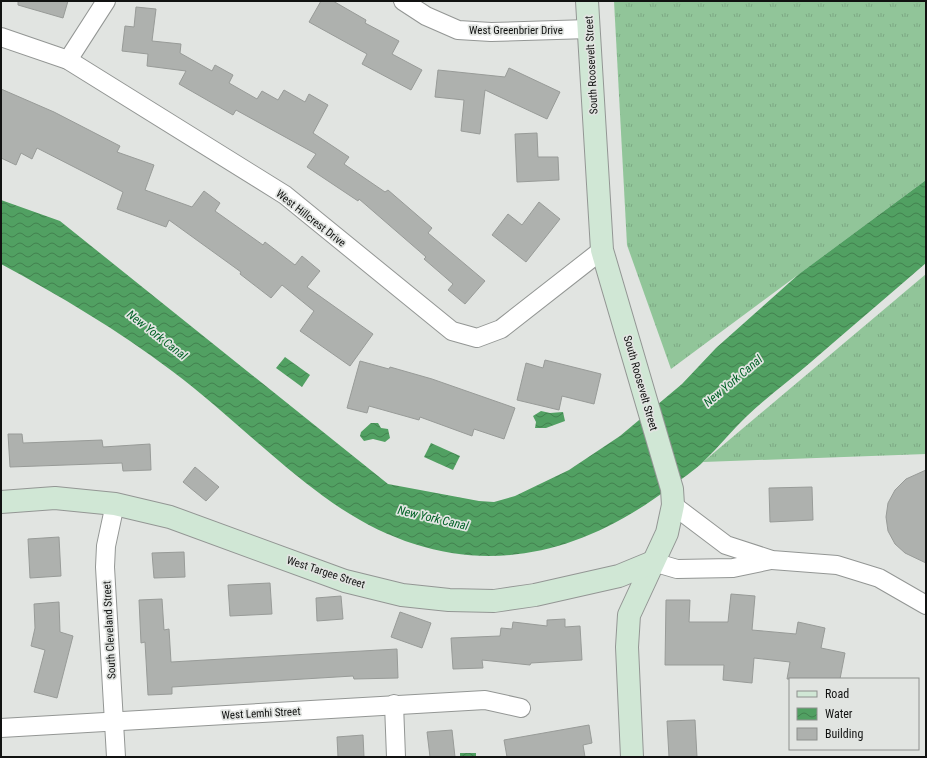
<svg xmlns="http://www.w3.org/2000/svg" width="927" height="758" font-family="'Roboto Condensed',sans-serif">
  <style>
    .grass { fill: url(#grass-tufts) }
    .water { fill: url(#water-waves) }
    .building { fill: #aeb1ae; stroke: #989b98 }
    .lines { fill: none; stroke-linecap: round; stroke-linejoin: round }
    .street-casing { stroke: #939694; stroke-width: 20 }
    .secondary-casing { stroke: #939694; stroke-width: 24 }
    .street { stroke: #fff; stroke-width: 18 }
    .secondary { stroke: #d0e7d5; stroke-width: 22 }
    .labels { text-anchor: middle; stroke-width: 3.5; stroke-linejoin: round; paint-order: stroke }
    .street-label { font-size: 11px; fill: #111211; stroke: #e1e4e1 }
    .water-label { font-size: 12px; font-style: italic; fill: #046328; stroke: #e1e4e1 }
  </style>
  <defs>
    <pattern id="grass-tufts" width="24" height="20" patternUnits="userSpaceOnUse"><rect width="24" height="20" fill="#91c599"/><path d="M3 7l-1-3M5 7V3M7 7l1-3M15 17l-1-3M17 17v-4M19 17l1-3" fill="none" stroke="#7ca883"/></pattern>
    <pattern id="water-waves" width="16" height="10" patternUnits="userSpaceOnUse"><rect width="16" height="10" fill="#51a062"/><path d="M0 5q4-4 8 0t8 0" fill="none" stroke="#42814f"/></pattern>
  </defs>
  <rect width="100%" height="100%" fill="#e1e4e1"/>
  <!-- grass -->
  <g class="grass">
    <path d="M 614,1 L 926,1 L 926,180 L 671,369 L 627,245 Z"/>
    <path d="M 926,274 L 926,454 L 703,462 Z"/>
  </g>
  <!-- water -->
  <g class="water">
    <path d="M 926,180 L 926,263 C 888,296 849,329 811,362 C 790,380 767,397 747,416 C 732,430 719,447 704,461 C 694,471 681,479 669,488 C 557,573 438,581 323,496 C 270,457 224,410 172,371 C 118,330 60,296 1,264 L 1,200 L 60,221 L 388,484 L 479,501 L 494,502 L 515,496 L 569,470 L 620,436 L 682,384 L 716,348 L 799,274 Z"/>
    <path d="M 285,357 L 310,375 L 302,387 L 276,368 Z"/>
    <path d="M 541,411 L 550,413 L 563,412 L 565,421 L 546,428 L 535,428 L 536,422 L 533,416 Z"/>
    <path d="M 371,423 L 378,423 L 381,428 L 388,429 L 390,438 L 385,442 L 373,439 L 364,441 L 360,436 L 361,432 Z"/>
    <path d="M 431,443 L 460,456 L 453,470 L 424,457 Z"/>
    <rect x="460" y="753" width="16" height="4"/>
  </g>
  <!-- building -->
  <g class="building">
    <path d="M 18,1 L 68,1 L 63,18 L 18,5 Z"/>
    <path d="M 321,1 L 333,1 L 366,20 L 365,23 L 399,41 L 392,54 L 422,70 L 411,90 L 362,64 L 367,54 L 309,22 Z"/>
    <path d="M 136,7 L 156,9 L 152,41 L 181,44 L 180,53 L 212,71 L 215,65 L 233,75 L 229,83 L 257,99 L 262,91 L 278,100 L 284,90 L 305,102 L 309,94 L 328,105 L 313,133 L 349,157 L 344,164 L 385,192 L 388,190 L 432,228 L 428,233 L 485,281 L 465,304 L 448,290 L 453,284 L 424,259 L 426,257 L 359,199 L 358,201 L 307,167 L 316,154 L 236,110 L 233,115 L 179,84 L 186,71 L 147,66 L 148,54 L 122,51 L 125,26 L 134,27 Z"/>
    <path d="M 509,68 L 560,92 L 547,119 L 485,90 L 480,134 L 461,131 L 464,100 L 435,97 L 438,70 L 505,77 Z"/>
    <path d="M 1,89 L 54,112 L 120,146 L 117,152 L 154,165 L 145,190 L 192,207 L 204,191 L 220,203 L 215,211 L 263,245 L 265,242 L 295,265 L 302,256 L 320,271 L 307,287 L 373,334 L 350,366 L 300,331 L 314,311 L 282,285 L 271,298 L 240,274 L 241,272 L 169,220 L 166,227 L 117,209 L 123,192 L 37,148 L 32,159 L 21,153 L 16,165 L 1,158 Z"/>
    <path d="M 537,133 L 538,157 L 558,157 L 559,180 L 517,182 L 515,134 Z"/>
    <path d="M 539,202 L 560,219 L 526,262 L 492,235 L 508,214 L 522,225 Z"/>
    <path d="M 545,360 L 601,374 L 594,404 L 562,396 L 559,410 L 517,400 L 526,363 L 543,368 Z"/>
    <path d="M 360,361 L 389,369 L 390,367 L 432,379 L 515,408 L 504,439 L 474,429 L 472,436 L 420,417 L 419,420 L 369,406 L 367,413 L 347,408 Z"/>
    <path d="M 8,434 L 22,434 L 23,443 L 102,440 L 103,447 L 150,444 L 151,470 L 123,471 L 122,463 L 10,467 Z"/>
    <path d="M 195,467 L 219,487 L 206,501 L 183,482 Z"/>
    <path d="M 926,470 L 926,563 L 905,553 L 895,544 L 888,531 L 886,517 L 888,503 L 895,490 L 906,479 Z"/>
    <path d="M 812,487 L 813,520 L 770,522 L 769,488 Z"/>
    <path d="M 59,537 L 61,576 L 30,578 L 28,539 Z"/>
    <path d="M 184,552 L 185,577 L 154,578 L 152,553 Z"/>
    <path d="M 270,583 L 272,614 L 230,616 L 228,585 Z"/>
    <path d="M 731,594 L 755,596 L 752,630 L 796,634 L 798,622 L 825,628 L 821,648 L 845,653 L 840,679 L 787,679 L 790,662 L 754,658 L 752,683 L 723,680 L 724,665 L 665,665 L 666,600 L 690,600 L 689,622 L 728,622 Z"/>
    <path d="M 341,596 L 343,619 L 317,621 L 316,598 Z"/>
    <path d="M 162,599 L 164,630 L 169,629 L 171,662 L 397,649 L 398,678 L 354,679 L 353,676 L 172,687 L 172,694 L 148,695 L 145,642 L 141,643 L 139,600 Z"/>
    <path d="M 59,602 L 60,632 L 73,636 L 57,698 L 34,692 L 45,650 L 31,646 L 35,628 L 34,604 Z"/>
    <path d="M 400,612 L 431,623 L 422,648 L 391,637 Z"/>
    <path d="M 565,619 L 565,627 L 580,626 L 582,660 L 531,663 L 530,665 L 482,660 L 483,668 L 453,669 L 451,638 L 500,636 L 501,628 L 512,629 L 513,622 L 547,626 L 547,620 Z"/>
    <path d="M 695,720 L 697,757 L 669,757 L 667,721 Z"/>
    <path d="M 589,725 L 592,743 L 583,745 L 585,757 L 507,757 L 504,740 Z"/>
    <path d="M 452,730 L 455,757 L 430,757 L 427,732 Z"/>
    <path d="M 363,735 L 364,757 L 338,757 L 337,737 Z"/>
  </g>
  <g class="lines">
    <defs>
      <g id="street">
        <path d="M 403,1 L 426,16 L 458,30 L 491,32 L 589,29"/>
        <path d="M 1,37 L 68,60 L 285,195 L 452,331 L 477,338 L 501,329 L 602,250"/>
        <path d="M 68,60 L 106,1"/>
        <path d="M 115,504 L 106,546 L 105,567 L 116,757"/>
        <path d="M 673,505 L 726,545 L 772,560 L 837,565 L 879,578 L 926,605"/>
        <path d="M 653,562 L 677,569 L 733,568 L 771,560"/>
        <path d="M 394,704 L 396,757"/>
        <path d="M 1,728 L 485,700 L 521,708"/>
      </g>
      <g id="secondary">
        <path d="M 587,1 L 602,250 L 672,489 L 673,505 L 667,533 L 629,615 L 627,647 L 632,757"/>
        <path d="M 1,502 L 55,498 L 115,504 L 170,517 L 345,581 L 402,595 L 449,600 L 494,601 L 535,595 L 619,576 L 653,562"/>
      </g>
    </defs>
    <!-- street casing -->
    <use href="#street" class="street-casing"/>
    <!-- secondary casing -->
    <use href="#secondary" class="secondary-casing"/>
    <!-- street -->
    <use href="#street" class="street"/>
    <!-- secondary -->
    <use href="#secondary" class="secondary"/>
  </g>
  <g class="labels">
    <!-- street labels -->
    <g class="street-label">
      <text x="516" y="34">West Greenbrier Drive</text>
      <text transform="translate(591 65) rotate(-93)" y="4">South Roosevelt Street</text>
      <text transform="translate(311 218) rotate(38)" y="4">West Hillcrest Drive</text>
      <text transform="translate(641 383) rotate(74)" y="4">South Roosevelt Street</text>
      <text transform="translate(326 572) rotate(18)" y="4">West Targee Street</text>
      <text transform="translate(109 630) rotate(-93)" y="4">South Cleveland Street</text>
      <text transform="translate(261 713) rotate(-3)" y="4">West Lemhi Street</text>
    </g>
    <!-- water labels -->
    <g class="water-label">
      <text transform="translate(157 335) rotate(38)" y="4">New York Canal</text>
      <text transform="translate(733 381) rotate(-40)" y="4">New York Canal</text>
      <text transform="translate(433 518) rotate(13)" y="4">New York Canal</text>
    </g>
  </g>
  <!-- border -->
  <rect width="927" height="758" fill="none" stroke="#111211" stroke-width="4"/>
  <!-- legend -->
  <rect x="789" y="678" width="130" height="72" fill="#e1e4e1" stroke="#8e908e"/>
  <rect x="797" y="691" width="20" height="6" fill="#d0e7d5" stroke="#8e908e"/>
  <text x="825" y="698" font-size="12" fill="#111211">Road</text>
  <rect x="797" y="708" width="20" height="12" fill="url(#water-waves)" stroke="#8e908e"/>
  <text x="825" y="718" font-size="12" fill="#111211">Water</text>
  <rect x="797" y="728" width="20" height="12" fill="#aeb1ae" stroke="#8e908e"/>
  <text x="825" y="738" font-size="12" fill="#111211">Building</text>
</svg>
